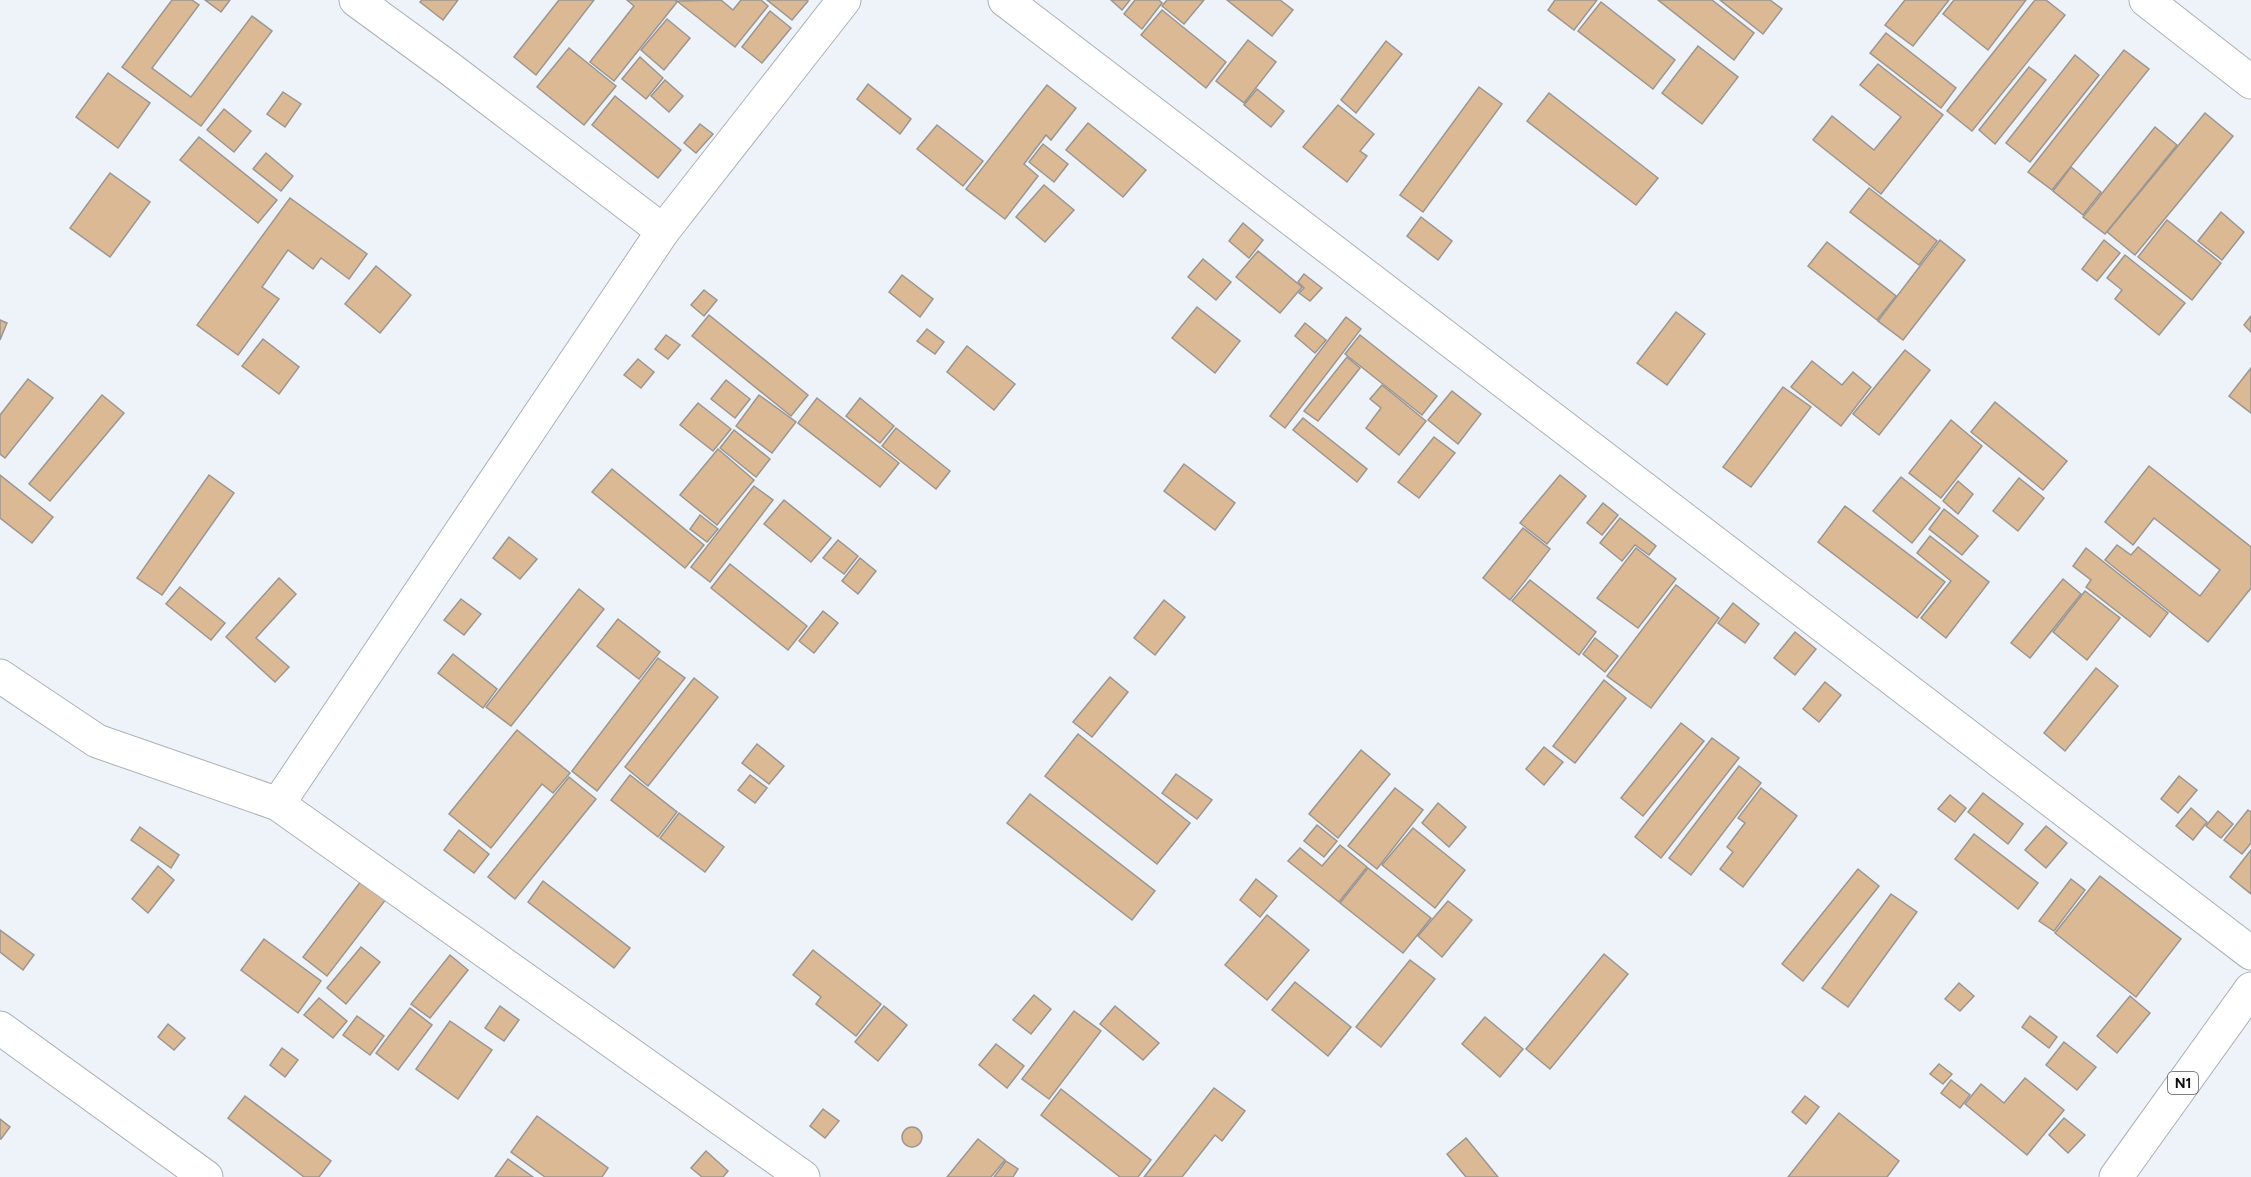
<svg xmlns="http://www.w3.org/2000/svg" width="2251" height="1177" font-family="Figtree,sans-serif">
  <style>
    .building { fill: #dcb995; stroke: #9b9691; stroke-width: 1.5 }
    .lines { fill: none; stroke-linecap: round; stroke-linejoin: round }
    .minor-casing { stroke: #acb1b7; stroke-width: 35 }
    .highway-casing { stroke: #acb1b7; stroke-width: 35 }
    .minor { stroke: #fff; stroke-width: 33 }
    .highway { stroke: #fff; stroke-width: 33 }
    .labels { text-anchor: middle; stroke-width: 4.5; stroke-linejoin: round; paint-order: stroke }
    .shield { fill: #fff; stroke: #565658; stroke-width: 1.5 }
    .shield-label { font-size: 14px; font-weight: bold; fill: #0d0e10 }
  </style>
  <rect width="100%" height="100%" fill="#eef3f9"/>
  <!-- building -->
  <g class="building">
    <path d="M 172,0 L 192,0 L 199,5 L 152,68 L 191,97 L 252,16 L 272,31 L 201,126 L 122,67 Z"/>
    <path d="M 205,0 L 230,0 L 221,12 Z"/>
    <path d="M 422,0 L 458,0 L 443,20 L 420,2 Z"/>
    <path d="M 559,0 L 594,0 L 536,75 L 514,57 Z"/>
    <path d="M 627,0 L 675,0 L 677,2 L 614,81 L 590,62 L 634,6 Z"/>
    <path d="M 721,0 L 733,10 L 741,0 L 761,0 L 768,6 L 735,47 L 677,1 Z"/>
    <path d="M 767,0 L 807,0 L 808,1 L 792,20 Z"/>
    <path d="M 1111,0 L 1130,0 L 1122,10 Z"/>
    <path d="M 1135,0 L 1159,0 L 1162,3 L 1142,29 L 1124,14 Z"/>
    <path d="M 1167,0 L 1204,0 L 1184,24 L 1162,6 Z"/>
    <path d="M 1227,0 L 1280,0 L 1293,10 L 1272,36 Z"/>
    <path d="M 1555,0 L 1597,0 L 1574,30 L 1548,10 Z"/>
    <path d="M 1658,0 L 1712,0 L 1754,33 L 1734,60 Z"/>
    <path d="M 1720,0 L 1770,0 L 1782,9 L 1763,34 Z"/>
    <path d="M 1905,0 L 1949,0 L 1913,46 L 1885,25 Z"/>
    <path d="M 1954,0 L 2026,0 L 1988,50 L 1943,14 Z"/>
    <path d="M 2035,0 L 2046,0 L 2065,15 L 1972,131 L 1947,111 Z"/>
    <path d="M 1601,2 L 1675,60 L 1653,89 L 1578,31 Z"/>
    <path d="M 1162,10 L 1226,62 L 1206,88 L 1141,35 Z"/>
    <path d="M 770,11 L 791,28 L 762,63 L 742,47 Z"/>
    <path d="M 667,19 L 690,38 L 664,70 L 641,50 Z"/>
    <path d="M 1886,33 L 1956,88 L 1941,108 L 1870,53 Z"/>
    <path d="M 1248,40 L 1276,62 L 1244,103 L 1216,81 Z"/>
    <path d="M 1386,41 L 1402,54 L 1356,113 L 1341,100 Z"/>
    <path d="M 1698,46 L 1738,77 L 1702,124 L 1662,93 Z"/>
    <path d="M 569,48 L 616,86 L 584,125 L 537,87 Z"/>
    <path d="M 2124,50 L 2149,69 L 2052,190 L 2028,172 Z"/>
    <path d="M 2075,55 L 2099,75 L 2030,162 L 2006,143 Z"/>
    <path d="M 640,57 L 663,78 L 646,99 L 622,79 Z"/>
    <path d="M 1878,64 L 1943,115 L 1881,194 L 1813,140 L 1832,116 L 1874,150 L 1901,117 L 1860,85 Z"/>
    <path d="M 2029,67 L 2046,80 L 1995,144 L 1979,130 Z"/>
    <path d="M 108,73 L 150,103 L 118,148 L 76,117 Z"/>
    <path d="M 665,80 L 683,96 L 669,112 L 651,96 Z"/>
    <path d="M 868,84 L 911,119 L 900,134 L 857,99 Z"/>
    <path d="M 1047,85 L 1076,108 L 1051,140 L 1046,135 L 1024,164 L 1038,176 L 1005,219 L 966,189 Z"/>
    <path d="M 1479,87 L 1502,104 L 1423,212 L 1400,195 Z"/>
    <path d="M 1257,89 L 1284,111 L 1271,127 L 1244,105 Z"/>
    <path d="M 283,92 L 301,104 L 285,127 L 267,114 Z"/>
    <path d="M 1549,93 L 1658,178 L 1636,205 L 1527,121 Z"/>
    <path d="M 615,96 L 681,150 L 658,178 L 592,125 Z"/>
    <path d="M 1338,105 L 1374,134 L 1360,151 L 1367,156 L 1347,182 L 1303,147 Z"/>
    <path d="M 224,109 L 251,131 L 234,152 L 207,130 Z"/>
    <path d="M 2205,113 L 2233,136 L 2135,255 L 2107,232 Z"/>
    <path d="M 1088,123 L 1146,170 L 1123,197 L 1066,150 Z"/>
    <path d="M 700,124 L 713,134 L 696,153 L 684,143 Z"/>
    <path d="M 937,125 L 983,161 L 963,186 L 917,149 Z"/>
    <path d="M 2155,127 L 2177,145 L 2105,234 L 2083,217 Z"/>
    <path d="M 199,137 L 277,200 L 258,223 L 180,160 Z"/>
    <path d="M 1043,144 L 1068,164 L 1054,182 L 1029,162 Z"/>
    <path d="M 266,153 L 293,176 L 281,191 L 253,169 Z"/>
    <path d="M 2071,167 L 2101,192 L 2083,215 L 2053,191 Z"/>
    <path d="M 110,173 L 150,202 L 110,257 L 70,228 Z"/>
    <path d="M 1044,185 L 1074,210 L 1045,242 L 1016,217 Z"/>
    <path d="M 1869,188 L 1937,241 L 1919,265 L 1850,212 Z"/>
    <path d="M 290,198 L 367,254 L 349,279 L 321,258 L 313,269 L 288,250 L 262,287 L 279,299 L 238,355 L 197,325 Z"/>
    <path d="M 2221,212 L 2244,232 L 2222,260 L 2198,241 Z"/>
    <path d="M 1421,217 L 1452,241 L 1438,260 L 1407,236 Z"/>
    <path d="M 2167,220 L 2221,263 L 2192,300 L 2138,257 Z"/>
    <path d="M 1243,223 L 1263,240 L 1249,258 L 1229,241 Z"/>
    <path d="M 1940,240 L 1965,260 L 1903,340 L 1878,321 Z"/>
    <path d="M 2104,240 L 2120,253 L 2097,281 L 2082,269 Z"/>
    <path d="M 1827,242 L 1896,296 L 1877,320 L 1808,266 Z"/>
    <path d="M 1258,251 L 1302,287 L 1280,313 L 1236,277 Z"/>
    <path d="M 2125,255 L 2185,303 L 2159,335 L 2115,299 L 2122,290 L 2107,278 Z"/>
    <path d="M 1203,259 L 1231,282 L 1216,300 L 1188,277 Z"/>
    <path d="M 376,266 L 411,295 L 380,333 L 345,304 Z"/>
    <path d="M 1304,274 L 1322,288 L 1310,301 L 1299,293 L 1304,288 L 1298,282 Z"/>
    <path d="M 902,275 L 933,299 L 920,317 L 889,292 Z"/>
    <path d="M 704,290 L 717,300 L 704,316 L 691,305 Z"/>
    <path d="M 1197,307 L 1240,341 L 1215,373 L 1172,338 Z"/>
    <path d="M 1676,312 L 1705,334 L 1667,385 L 1637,363 Z"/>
    <path d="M 709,315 L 808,395 L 791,416 L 692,336 Z"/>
    <path d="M 2251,316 L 2251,332 L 2244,325 Z"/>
    <path d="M 1346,317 L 1361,329 L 1285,428 L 1270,416 Z"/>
    <path d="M 0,320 L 7,323 L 0,340 Z"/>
    <path d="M 1305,323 L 1326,340 L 1315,353 L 1295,336 Z"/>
    <path d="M 927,329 L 944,342 L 935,354 L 917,341 Z"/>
    <path d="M 666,335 L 680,345 L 668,359 L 655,349 Z"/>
    <path d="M 1360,335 L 1437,396 L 1422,415 L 1345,354 Z"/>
    <path d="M 263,339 L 299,367 L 279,394 L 242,366 Z"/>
    <path d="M 967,346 L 1015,384 L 994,410 L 947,372 Z"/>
    <path d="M 1905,350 L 1930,370 L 1879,435 L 1853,414 Z"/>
    <path d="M 1347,357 L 1360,368 L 1318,421 L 1304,411 Z"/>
    <path d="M 638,359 L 654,372 L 641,388 L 624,375 Z"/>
    <path d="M 1812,361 L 1842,385 L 1853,372 L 1871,387 L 1841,426 L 1791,387 Z"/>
    <path d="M 2251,368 L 2251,413 L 2229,396 Z"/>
    <path d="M 28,379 L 53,398 L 5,458 L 0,454 L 0,415 Z"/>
    <path d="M 726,380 L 750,399 L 735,418 L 711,399 Z"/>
    <path d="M 1382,385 L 1426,421 L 1399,455 L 1366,428 L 1381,408 L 1370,399 Z"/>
    <path d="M 1783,387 L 1811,407 L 1751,487 L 1723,467 Z"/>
    <path d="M 1452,391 L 1481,414 L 1458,444 L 1428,420 Z"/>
    <path d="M 102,395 L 124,413 L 50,501 L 29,484 Z"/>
    <path d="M 759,395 L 796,422 L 772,453 L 736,426 Z"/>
    <path d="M 817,398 L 899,463 L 880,487 L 798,423 Z"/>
    <path d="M 860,398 L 894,426 L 880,443 L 846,416 Z"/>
    <path d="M 1995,402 L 2067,461 L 2043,490 L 1971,432 Z"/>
    <path d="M 698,403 L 731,429 L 713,451 L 680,425 Z"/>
    <path d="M 1303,418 L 1367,469 L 1357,482 L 1293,430 Z"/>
    <path d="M 1951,420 L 1982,446 L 1941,498 L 1909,473 Z"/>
    <path d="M 896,428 L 950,471 L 936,489 L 882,446 Z"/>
    <path d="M 734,430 L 770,459 L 756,477 L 720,448 Z"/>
    <path d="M 1434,437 L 1455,453 L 1419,498 L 1398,482 Z"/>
    <path d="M 718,449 L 754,480 L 717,525 L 680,495 Z"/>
    <path d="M 1184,464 L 1235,503 L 1215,530 L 1164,491 Z"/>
    <path d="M 2149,466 L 2251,547 L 2251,588 L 2208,642 L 2105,560 L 2117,545 L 2131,555 L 2138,547 L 2200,596 L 2220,570 L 2154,518 L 2133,545 L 2105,522 Z"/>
    <path d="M 612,469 L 704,545 L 685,568 L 592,492 Z"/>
    <path d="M 0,475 L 53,517 L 32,543 L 0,518 Z"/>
    <path d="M 209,475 L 234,493 L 162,595 L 137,578 Z"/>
    <path d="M 1560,475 L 1586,496 L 1547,544 L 1520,523 Z"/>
    <path d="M 1901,477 L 1940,508 L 1912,543 L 1873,511 Z"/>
    <path d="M 2019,478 L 2044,498 L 2018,531 L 1993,511 Z"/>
    <path d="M 1958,481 L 1973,494 L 1958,514 L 1943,501 Z"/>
    <path d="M 754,486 L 773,500 L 710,582 L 691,567 Z"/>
    <path d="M 784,500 L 831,538 L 811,562 L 764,524 Z"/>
    <path d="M 1603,503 L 1618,515 L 1602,535 L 1587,523 Z"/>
    <path d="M 1845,506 L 1945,582 L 1917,618 L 1818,542 Z"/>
    <path d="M 1944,509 L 1978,536 L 1962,555 L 1929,529 Z"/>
    <path d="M 700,515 L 718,529 L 707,542 L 690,529 Z"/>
    <path d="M 1620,518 L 1656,546 L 1649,555 L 1635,545 L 1622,561 L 1600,543 Z"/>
    <path d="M 1523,528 L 1550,549 L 1510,600 L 1483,578 Z"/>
    <path d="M 1930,536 L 1989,582 L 1946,638 L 1921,618 L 1951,581 L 1917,553 Z"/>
    <path d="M 509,537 L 537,559 L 520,579 L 493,558 Z"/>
    <path d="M 838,540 L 858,556 L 844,574 L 823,558 Z"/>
    <path d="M 1636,548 L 1676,579 L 1638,628 L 1597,598 Z"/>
    <path d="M 2086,548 L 2168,613 L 2150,637 L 2086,587 L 2091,580 L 2073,566 Z"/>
    <path d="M 860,558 L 876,571 L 858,594 L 842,581 Z"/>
    <path d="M 730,564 L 807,626 L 788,650 L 711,588 Z"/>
    <path d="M 279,578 L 296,594 L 256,638 L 289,667 L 275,682 L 226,637 Z"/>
    <path d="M 2063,579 L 2081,594 L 2030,658 L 2011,643 Z"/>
    <path d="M 1530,580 L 1596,632 L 1579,655 L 1512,601 Z"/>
    <path d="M 1676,585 L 1719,618 L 1651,708 L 1607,676 Z"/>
    <path d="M 180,587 L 225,623 L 211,640 L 166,604 Z"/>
    <path d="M 579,589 L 604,609 L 511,726 L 486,707 Z"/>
    <path d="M 2085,591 L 2120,618 L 2087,660 L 2053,632 Z"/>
    <path d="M 461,599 L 481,614 L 464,635 L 444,620 Z"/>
    <path d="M 1164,600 L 1185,617 L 1155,655 L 1134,638 Z"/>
    <path d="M 1733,603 L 1759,624 L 1745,643 L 1718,623 Z"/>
    <path d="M 823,611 L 838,623 L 814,653 L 799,641 Z"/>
    <path d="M 618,619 L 660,652 L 639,679 L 597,646 Z"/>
    <path d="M 1795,632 L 1816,649 L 1795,675 L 1774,658 Z"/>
    <path d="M 1595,638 L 1618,656 L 1605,672 L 1583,654 Z"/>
    <path d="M 453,654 L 497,689 L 483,708 L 438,673 Z"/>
    <path d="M 658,658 L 685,678 L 597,791 L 572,771 Z"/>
    <path d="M 2096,668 L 2118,686 L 2065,751 L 2044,733 Z"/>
    <path d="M 1110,677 L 1128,692 L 1092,737 L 1073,722 Z"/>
    <path d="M 694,678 L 718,697 L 648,786 L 625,767 Z"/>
    <path d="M 1604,680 L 1626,698 L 1575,763 L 1553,746 Z"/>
    <path d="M 1825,682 L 1841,695 L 1819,722 L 1803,709 Z"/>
    <path d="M 1681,723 L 1704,741 L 1643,816 L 1621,798 Z"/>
    <path d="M 517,730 L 570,773 L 553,793 L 542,784 L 491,848 L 449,814 Z"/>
    <path d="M 1078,734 L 1190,823 L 1157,864 L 1045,776 Z"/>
    <path d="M 1712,738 L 1739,758 L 1661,858 L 1635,837 Z"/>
    <path d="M 757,744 L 784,766 L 769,784 L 742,763 Z"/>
    <path d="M 1544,747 L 1563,762 L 1544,785 L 1526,769 Z"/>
    <path d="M 1361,750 L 1390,774 L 1338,838 L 1309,814 Z"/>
    <path d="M 1739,766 L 1761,783 L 1691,875 L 1669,858 Z"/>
    <path d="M 1176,774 L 1212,800 L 1197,819 L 1162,793 Z"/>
    <path d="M 630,775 L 677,812 L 658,837 L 611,800 Z"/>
    <path d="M 750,775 L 767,788 L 755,803 L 738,790 Z"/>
    <path d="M 2179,776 L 2197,790 L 2178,813 L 2161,799 Z"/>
    <path d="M 569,777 L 596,799 L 515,899 L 488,877 Z"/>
    <path d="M 1395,788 L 1423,810 L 1377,869 L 1348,846 Z"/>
    <path d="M 1761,788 L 1797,816 L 1743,887 L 1720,869 L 1733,852 L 1727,847 L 1745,823 L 1738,818 Z"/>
    <path d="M 1983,793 L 2023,824 L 2008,844 L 1968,812 Z"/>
    <path d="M 1030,794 L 1155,891 L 1132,920 L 1007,823 Z"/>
    <path d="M 1950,795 L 1966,808 L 1955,822 L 1938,809 Z"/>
    <path d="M 1438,803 L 1466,827 L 1449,847 L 1422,823 Z"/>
    <path d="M 2191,808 L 2207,822 L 2193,840 L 2176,826 Z"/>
    <path d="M 2248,810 L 2251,812 L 2251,843 L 2242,854 L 2224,840 Z"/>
    <path d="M 2218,811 L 2233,824 L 2221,838 L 2206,826 Z"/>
    <path d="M 679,813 L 724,847 L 705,872 L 660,838 Z"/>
    <path d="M 1317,825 L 1337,841 L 1324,857 L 1304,841 Z"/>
    <path d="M 2046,826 L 2067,843 L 2046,868 L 2025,850 Z"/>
    <path d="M 140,827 L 179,855 L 171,868 L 131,840 Z"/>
    <path d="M 1413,828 L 1465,870 L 1435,908 L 1382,865 Z"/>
    <path d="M 459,830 L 489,854 L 474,873 L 444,850 Z"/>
    <path d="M 1974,834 L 2038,883 L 2018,909 L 1955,859 Z"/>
    <path d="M 1340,845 L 1367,867 L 1339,902 L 1288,861 L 1300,848 L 1322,866 Z"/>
    <path d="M 2251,850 L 2251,894 L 2230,877 Z"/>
    <path d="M 158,866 L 174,880 L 148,913 L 132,899 Z"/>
    <path d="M 1368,868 L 1431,918 L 1403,953 L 1340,903 Z"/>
    <path d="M 1858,869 L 1879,886 L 1803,981 L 1782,964 Z"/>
    <path d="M 365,876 L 390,894 L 327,976 L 303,957 Z"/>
    <path d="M 2100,876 L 2181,939 L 2136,997 L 2055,933 Z"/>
    <path d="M 1256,879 L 1277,896 L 1260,917 L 1240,900 Z"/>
    <path d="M 2071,879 L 2085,890 L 2054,931 L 2039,921 Z"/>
    <path d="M 543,881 L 630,948 L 614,968 L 528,902 Z"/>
    <path d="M 1891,894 L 1917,912 L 1848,1007 L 1822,988 Z"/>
    <path d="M 1448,901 L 1472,920 L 1442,957 L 1418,936 Z"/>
    <path d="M 1267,915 L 1309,950 L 1267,1000 L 1225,965 Z"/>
    <path d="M 0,930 L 34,955 L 23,970 L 0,952 Z"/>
    <path d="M 264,939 L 321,981 L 298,1013 L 241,970 Z"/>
    <path d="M 361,947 L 380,962 L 346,1004 L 327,988 Z"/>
    <path d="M 813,950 L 881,1004 L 856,1036 L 816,1004 L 821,997 L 793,975 Z"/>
    <path d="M 1604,954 L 1628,974 L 1550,1069 L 1526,1049 Z"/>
    <path d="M 450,955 L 468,970 L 430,1018 L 411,1004 Z"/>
    <path d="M 1410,960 L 1435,979 L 1381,1047 L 1356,1027 Z"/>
    <path d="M 1295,982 L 1351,1027 L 1328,1056 L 1272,1010 Z"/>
    <path d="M 1959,983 L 1974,996 L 1960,1011 L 1945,999 Z"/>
    <path d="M 1034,995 L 1051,1009 L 1031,1034 L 1013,1020 Z"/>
    <path d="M 2130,996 L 2150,1013 L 2117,1053 L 2097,1036 Z"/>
    <path d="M 319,998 L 347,1021 L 333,1038 L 304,1015 Z"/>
    <path d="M 500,1006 L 519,1020 L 504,1041 L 485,1028 Z"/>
    <path d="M 884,1006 L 907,1025 L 878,1061 L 855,1042 Z"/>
    <path d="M 1115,1006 L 1159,1043 L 1143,1060 L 1100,1024 Z"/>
    <path d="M 410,1008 L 432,1025 L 398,1070 L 376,1053 Z"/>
    <path d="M 1074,1011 L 1101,1031 L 1049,1099 L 1022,1079 Z"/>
    <path d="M 357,1016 L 384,1036 L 370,1055 L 343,1035 Z"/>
    <path d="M 2030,1016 L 2057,1037 L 2049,1048 L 2022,1027 Z"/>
    <path d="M 1485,1017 L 1523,1049 L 1500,1077 L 1462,1044 Z"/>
    <path d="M 450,1021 L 492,1050 L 458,1099 L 416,1069 Z"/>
    <path d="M 168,1024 L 185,1038 L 174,1050 L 158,1037 Z"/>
    <path d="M 2064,1042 L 2096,1067 L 2077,1090 L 2046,1065 Z"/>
    <path d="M 996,1044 L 1024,1066 L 1007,1088 L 979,1065 Z"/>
    <path d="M 282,1048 L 298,1060 L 285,1077 L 270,1065 Z"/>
    <path d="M 1939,1064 L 1952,1074 L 1943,1084 L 1930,1074 Z"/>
    <path d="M 2025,1078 L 2064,1110 L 2027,1155 L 1965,1104 L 1981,1084 L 2004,1103 Z"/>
    <path d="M 1951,1080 L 1970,1095 L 1960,1108 L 1941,1093 Z"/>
    <path d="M 1214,1088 L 1245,1111 L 1222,1141 L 1215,1135 L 1182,1177 L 1144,1177 Z"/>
    <path d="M 1061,1089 L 1151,1160 L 1138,1177 L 1120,1177 L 1041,1115 Z"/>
    <path d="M 245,1096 L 331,1161 L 319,1177 L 304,1177 L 228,1118 Z"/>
    <path d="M 1805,1096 L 1819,1107 L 1806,1124 L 1792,1112 Z"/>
    <path d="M 823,1109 L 839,1121 L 825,1138 L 810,1126 Z"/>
    <path d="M 1839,1113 L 1899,1161 L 1887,1177 L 1788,1177 Z"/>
    <path d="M 537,1116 L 608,1168 L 602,1177 L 545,1177 L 511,1152 Z"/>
    <path d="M 2064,1118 L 2085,1135 L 2068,1153 L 2049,1135 Z"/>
    <path d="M 0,1119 L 10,1127 L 1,1139 L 0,1139 Z"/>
    <circle cx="912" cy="1137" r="10"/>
    <path d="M 1466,1138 L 1498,1177 L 1466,1177 L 1447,1154 Z"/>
    <path d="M 978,1139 L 1005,1160 L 991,1177 L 947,1177 Z"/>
    <path d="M 706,1151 L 728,1171 L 723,1177 L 702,1177 L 691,1168 Z"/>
    <path d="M 508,1159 L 533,1177 L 495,1177 Z"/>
    <path d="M 1006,1161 L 1018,1169 L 1013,1177 L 994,1177 Z"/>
  </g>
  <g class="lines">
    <defs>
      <g id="minor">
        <path d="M 356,0 L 449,68 L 663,231"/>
        <path d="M 1005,0 L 2251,953"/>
        <path d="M 2146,0 L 2251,82"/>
        <path d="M 0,676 L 97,741 L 278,804 L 803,1177"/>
        <path d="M 278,804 L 663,231 L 844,0"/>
        <path d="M 0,1028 L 206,1177"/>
      </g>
      <path id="highway" d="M 2116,1177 L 2251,989"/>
    </defs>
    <!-- minor casing -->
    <use href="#minor" class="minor-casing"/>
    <!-- highway casing -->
    <use href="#highway" class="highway-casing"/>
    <!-- minor -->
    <use href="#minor" class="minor"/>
    <!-- highway -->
    <use href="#highway" class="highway"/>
  </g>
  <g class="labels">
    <!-- shield labels -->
    <rect class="shield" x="2168" y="1072" width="30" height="22" rx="4.5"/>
    <g class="shield-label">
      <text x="2183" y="1088">N1</text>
    </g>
  </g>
</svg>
